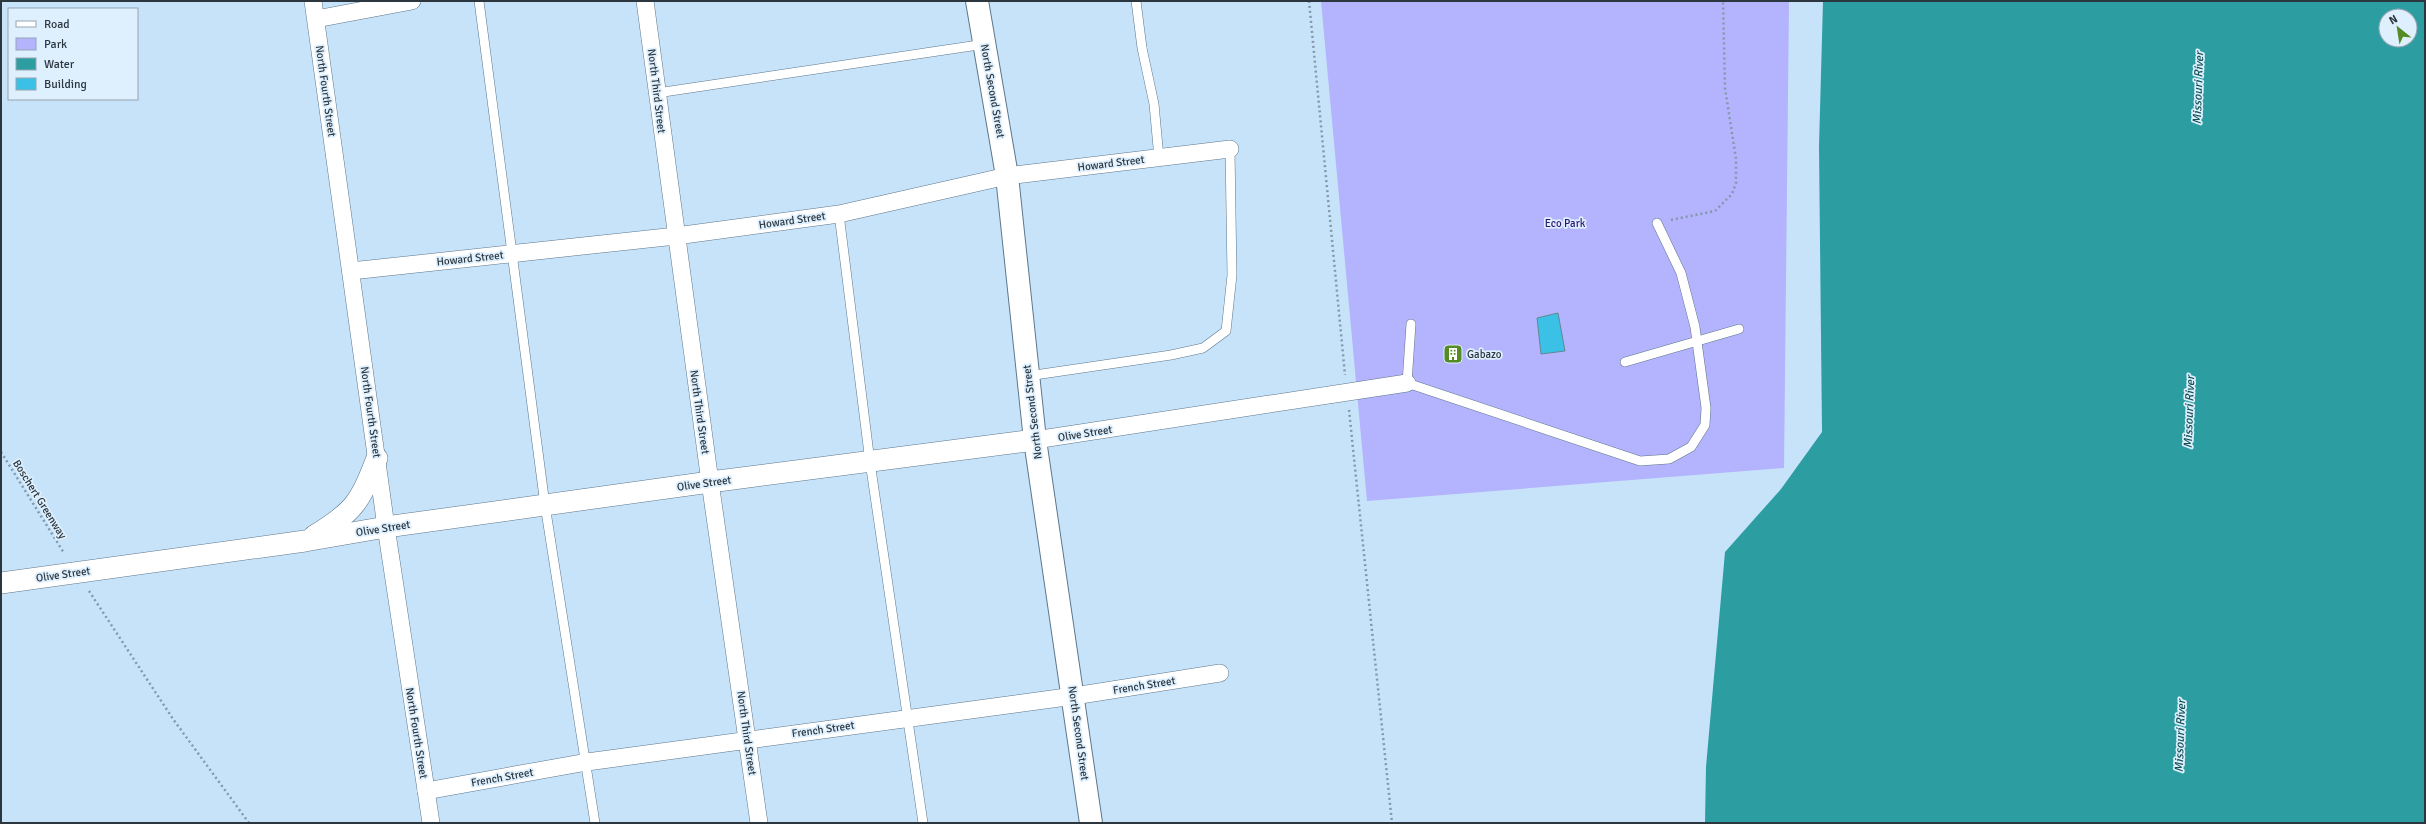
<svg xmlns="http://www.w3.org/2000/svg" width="2426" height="824" font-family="Signika,sans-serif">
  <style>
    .green { fill: #b4b3fe }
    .water { fill: #2c9ea2; fill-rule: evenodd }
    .building { fill: #3bc1e5; stroke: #638792 }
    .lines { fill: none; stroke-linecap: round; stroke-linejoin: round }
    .service-casing { stroke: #5d778b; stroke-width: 10 }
    .minor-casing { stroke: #5d778b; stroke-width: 18 }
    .tertiary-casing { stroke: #5d778b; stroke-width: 22 }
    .primary-casing { stroke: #5d778b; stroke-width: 24 }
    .path { stroke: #8398a8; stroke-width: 2.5; stroke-dasharray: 2 3; stroke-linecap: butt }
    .service { stroke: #fff; stroke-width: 9 }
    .minor { stroke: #fff; stroke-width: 17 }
    .tertiary { stroke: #fff; stroke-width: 21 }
    .primary { stroke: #fff; stroke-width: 22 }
    .labels { text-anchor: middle; stroke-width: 3.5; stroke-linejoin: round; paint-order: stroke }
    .street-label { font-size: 11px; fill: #2b363f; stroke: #deeffd }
    .park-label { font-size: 11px; fill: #2c1375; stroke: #deeffd }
    .poi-label { font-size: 11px; fill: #2b363f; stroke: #deeffd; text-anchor: start }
    .water-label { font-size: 12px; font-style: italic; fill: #135254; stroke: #deeffd }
  </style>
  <rect width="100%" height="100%" fill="#c7e3fa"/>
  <!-- green -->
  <path class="green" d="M 1321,1 L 1789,1 L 1784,468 L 1367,501 Z"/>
  <!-- water -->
  <path class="water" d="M 1823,1 L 2425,1 L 2425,823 L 1705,823 L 1706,767 L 1725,552 L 1781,489 L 1822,432 L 1819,146 ZM 2386,16 L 2410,16 L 2410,40 L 2386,40 Z"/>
  <!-- building -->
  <g class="building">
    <path d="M 1558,313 L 1565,351 L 1541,354 L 1537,318 Z"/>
    <circle cx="1453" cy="353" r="8"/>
  </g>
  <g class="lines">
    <defs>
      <g id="service">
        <path d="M 479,1 L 545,505 L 595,823"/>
        <path d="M 1136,1 L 1142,48 L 1154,104 L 1159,158"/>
        <path d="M 657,93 L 985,44"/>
        <path d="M 839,214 L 870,462 L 923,823"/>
        <path d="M 1411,324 L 1407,383 L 1640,461 L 1669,459 L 1691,447 L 1705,425 L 1706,408 L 1695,327 L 1681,273 L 1657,223"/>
        <path d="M 1625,362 L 1739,329"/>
        <path d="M 1028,376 L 1171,355 L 1203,348 L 1226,331 L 1232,275 L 1230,149"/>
      </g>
      <g id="minor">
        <path d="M 313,1 L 386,527 L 431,823"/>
        <path d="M 645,1 L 710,482 L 759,823"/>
        <path d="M 316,19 L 412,1"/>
        <path d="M 351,271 L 676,236 L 839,214 L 1007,176 L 1230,149"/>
        <path d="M 1035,440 L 1407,383"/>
        <path d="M 426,791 L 587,762 L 1074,696 L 1220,673"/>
      </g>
      <g id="tertiary">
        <path d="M 314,536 C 355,511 360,502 377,458"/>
        <path d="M 1,583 L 305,541 L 386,527 L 710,482 L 1035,440"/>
      </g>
      <path id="primary" d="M 977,1 L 1007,176 L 1035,440 L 1091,823"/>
    </defs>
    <!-- service casing -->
    <use href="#service" class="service-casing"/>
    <!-- minor casing -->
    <use href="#minor" class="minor-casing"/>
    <!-- tertiary casing -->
    <use href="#tertiary" class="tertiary-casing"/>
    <!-- primary casing -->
    <use href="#primary" class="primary-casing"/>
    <!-- path -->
    <g class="path">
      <path d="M 1309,1 L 1345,375"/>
      <path d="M 1671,220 L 1715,211 L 1732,194 L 1736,183 L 1736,159 L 1725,88 L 1723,1"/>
      <path d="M 1349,410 L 1392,823"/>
      <path d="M 1,452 L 64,553"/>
      <path d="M 89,591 L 173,719 L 249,823"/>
    </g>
    <!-- service -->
    <use href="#service" class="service"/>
    <!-- minor -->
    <use href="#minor" class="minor"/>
    <!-- tertiary -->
    <use href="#tertiary" class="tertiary"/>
    <!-- primary -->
    <use href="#primary" class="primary"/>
  </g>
  <!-- icons -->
  <defs>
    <symbol id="building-square" viewBox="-11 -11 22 22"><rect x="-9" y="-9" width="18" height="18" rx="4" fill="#558b25" stroke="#deeffd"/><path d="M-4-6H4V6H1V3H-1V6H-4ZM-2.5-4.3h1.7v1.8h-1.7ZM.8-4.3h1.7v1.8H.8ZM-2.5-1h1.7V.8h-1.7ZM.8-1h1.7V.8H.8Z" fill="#fff"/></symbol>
  </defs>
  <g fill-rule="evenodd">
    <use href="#building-square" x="1442" y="343" width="22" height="22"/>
  </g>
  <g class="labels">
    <!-- street labels -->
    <g class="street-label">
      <text transform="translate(326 91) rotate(82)" y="4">North Fourth Street</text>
      <text transform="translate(657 91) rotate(83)" y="4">North Third Street</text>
      <text transform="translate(993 91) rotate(80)" y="4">North Second Street</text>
      <text transform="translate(1111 163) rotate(-7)" y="4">Howard Street</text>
      <text transform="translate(792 220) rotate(-8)" y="4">Howard Street</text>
      <text transform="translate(470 258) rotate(-6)" y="4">Howard Street</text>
      <text transform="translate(371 412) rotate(82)" y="4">North Fourth Street</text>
      <text transform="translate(700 412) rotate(82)" y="4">North Third Street</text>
      <text transform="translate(1032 412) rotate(-97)" y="4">North Second Street</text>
      <text transform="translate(1085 433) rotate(-9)" y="4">Olive Street</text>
      <text transform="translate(704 483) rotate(-8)" y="4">Olive Street</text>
      <text transform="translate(40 499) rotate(58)" y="4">Boschert Greenway</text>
      <text transform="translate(383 528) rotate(-9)" y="4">Olive Street</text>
      <text transform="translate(63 574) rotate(-8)" y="4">Olive Street</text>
      <text transform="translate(1144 685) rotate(-9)" y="4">French Street</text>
      <text transform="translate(823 729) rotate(-8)" y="4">French Street</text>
      <text transform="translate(417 733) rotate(81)" y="4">North Fourth Street</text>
      <text transform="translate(747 733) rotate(82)" y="4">North Third Street</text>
      <text transform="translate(1079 733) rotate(82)" y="4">North Second Street</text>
      <text transform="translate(502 777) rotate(-10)" y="4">French Street</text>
    </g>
    <!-- park labels -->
    <g class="park-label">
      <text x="1565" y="227">Eco Park</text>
    </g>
    <!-- poi labels -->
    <g class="poi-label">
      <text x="1467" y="358">Gabazo</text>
    </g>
    <!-- water labels -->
    <g class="water-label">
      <text transform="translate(2198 88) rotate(-88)" y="4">Missouri River</text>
      <text transform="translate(2189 412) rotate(-88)" y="4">Missouri River</text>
      <text transform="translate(2180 736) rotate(-88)" y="4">Missouri River</text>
    </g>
  </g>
  <!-- border -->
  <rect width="2426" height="824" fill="none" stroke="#2b363f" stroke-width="4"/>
  <!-- legend -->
  <rect x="8" y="8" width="130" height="92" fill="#deeffd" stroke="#96a5b1"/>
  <rect x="16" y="21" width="20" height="6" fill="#ffffff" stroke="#96a5b1"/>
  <text x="44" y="28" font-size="12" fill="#2b363f">Road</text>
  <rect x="16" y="38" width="20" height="12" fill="#b4b3fe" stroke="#96a5b1"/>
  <text x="44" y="48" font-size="12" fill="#2b363f">Park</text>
  <rect x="16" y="58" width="20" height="12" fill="#2c9ea2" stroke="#96a5b1"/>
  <text x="44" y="68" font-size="12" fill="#2b363f">Water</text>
  <rect x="16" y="78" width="20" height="12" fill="#3bc1e5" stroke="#96a5b1"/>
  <text x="44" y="88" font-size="12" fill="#2b363f">Building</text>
  <!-- north arrow -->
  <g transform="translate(2398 28) rotate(330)"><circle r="19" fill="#deeffd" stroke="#96a5b1"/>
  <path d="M0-3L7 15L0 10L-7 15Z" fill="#558b25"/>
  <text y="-6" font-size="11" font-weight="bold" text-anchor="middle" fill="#2b363f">N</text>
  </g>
</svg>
